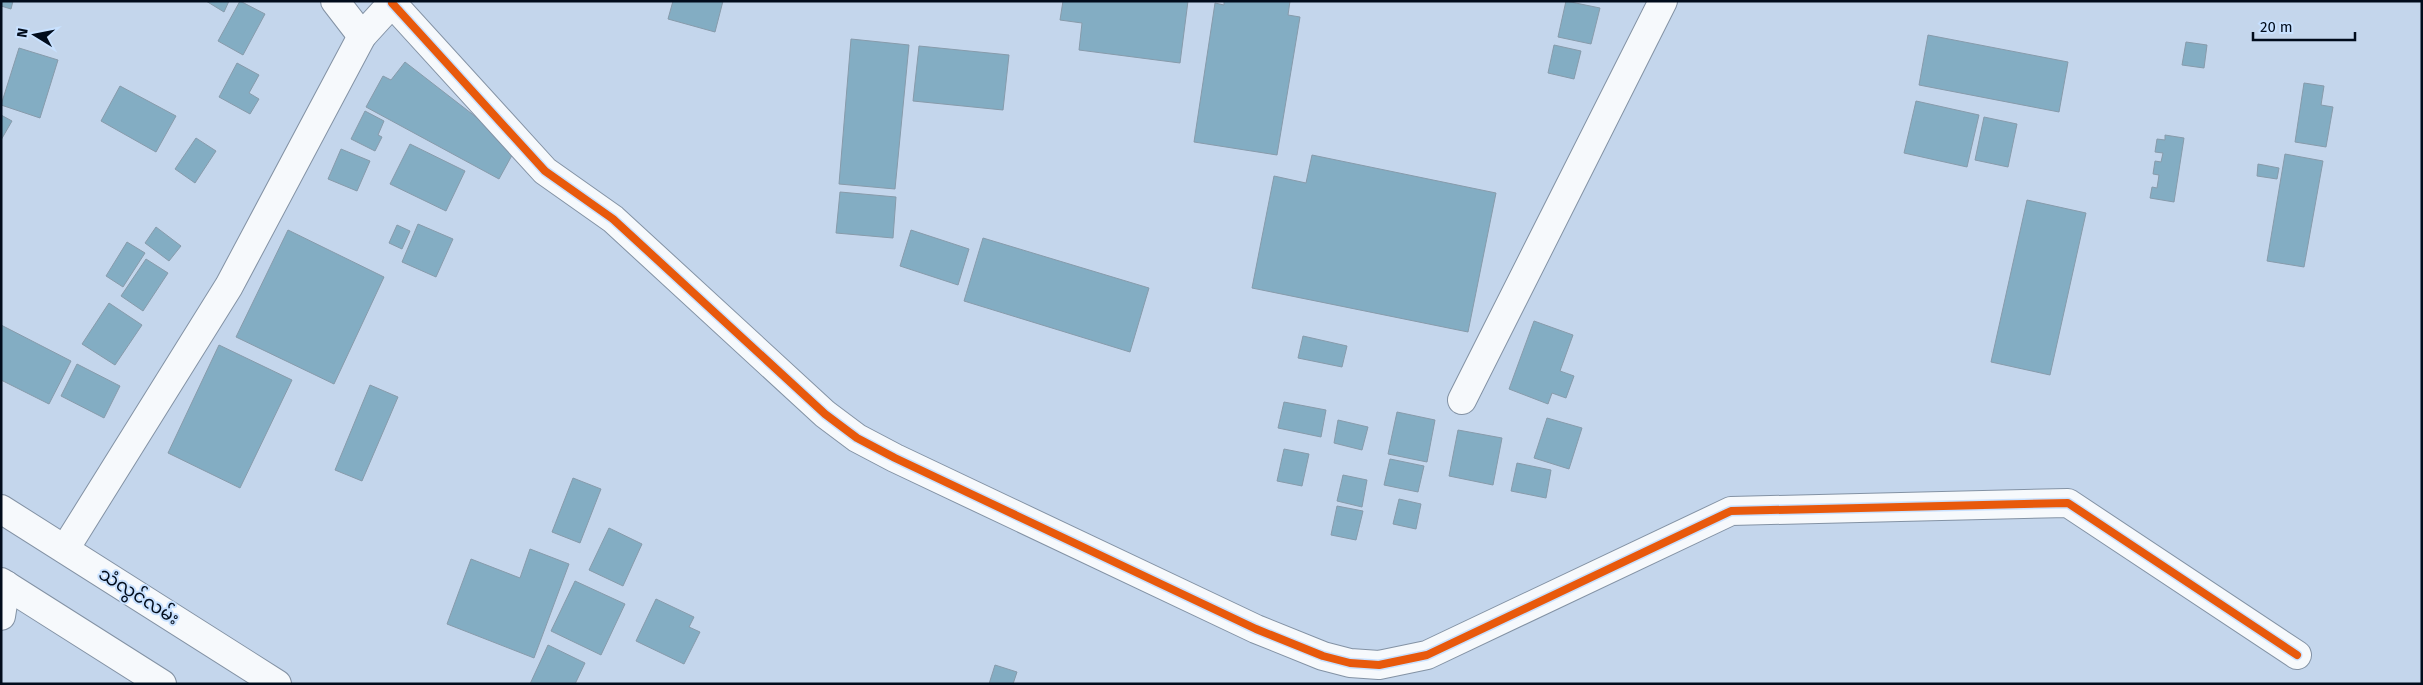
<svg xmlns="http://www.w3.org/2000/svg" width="2423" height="685" font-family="'Fira Sans','Noto Sans Myanmar',sans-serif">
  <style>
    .building { fill: #83adc3; stroke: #879bab }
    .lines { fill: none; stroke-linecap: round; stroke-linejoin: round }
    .minor-casing { stroke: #8392a4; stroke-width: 30 }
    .major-casing { stroke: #8392a4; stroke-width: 30 }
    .minor { stroke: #f6f9fc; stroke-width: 28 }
    .major { stroke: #f6f9fc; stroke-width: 28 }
    .cycleway-casing { stroke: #c8e1ff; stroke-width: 11 }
    .cycleway { stroke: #e8590c; stroke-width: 8 }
    .labels { text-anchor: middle; stroke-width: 4; stroke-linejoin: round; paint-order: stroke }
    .street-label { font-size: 18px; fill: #010c1c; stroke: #c8e1ff }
  </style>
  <rect width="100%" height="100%" fill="#c4d6ec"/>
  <!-- building -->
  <g class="building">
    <path d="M 1,1 L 13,1 L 11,9 L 1,6 Z"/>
    <path d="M 206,1 L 229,1 L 224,12 Z"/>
    <path d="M 240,1 L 265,14 L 243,55 L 218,41 Z"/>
    <path d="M 673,1 L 723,1 L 715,32 L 668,19 Z"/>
    <path d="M 1063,1 L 1188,1 L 1180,63 L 1079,50 L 1082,23 L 1060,20 Z"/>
    <path d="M 1224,1 L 1290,1 L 1288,15 L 1300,17 L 1277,155 L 1194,142 L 1215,3 L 1224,5 Z"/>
    <path d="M 1566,1 L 1600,8 L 1591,44 L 1558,37 Z"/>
    <path d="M 1928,35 L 2068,62 L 2059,112 L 1919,85 Z"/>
    <path d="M 851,39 L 909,45 L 895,189 L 839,184 Z"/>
    <path d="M 2186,42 L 2207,45 L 2204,68 L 2182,65 Z"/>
    <path d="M 1554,45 L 1581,51 L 1574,79 L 1548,73 Z"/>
    <path d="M 919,46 L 1009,55 L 1003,110 L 913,101 Z"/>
    <path d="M 19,48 L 58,60 L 40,118 L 1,105 Z"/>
    <path d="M 405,62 L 516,148 L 499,179 L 366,107 L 383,76 L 391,80 Z"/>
    <path d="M 237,63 L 259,75 L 249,93 L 259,99 L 250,114 L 219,97 Z"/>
    <path d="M 2304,83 L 2324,86 L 2321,105 L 2333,107 L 2326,147 L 2295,142 Z"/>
    <path d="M 120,86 L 176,116 L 156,152 L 101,121 Z"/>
    <path d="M 1916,101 L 1979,115 L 1967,167 L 1904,153 Z"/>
    <path d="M 365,111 L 384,121 L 378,135 L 382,137 L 375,151 L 351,139 Z"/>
    <path d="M 1,115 L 12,121 L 1,140 Z"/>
    <path d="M 1984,117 L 2017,124 L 2008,167 L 1975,160 Z"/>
    <path d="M 2165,135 L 2184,138 L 2174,202 L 2150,198 L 2152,187 L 2157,188 L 2159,175 L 2153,174 L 2155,161 L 2161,162 L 2163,153 L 2155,152 L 2157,139 L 2165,140 Z"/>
    <path d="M 196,138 L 216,151 L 195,183 L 175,169 Z"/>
    <path d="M 410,144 L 465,171 L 446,211 L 390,184 Z"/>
    <path d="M 341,149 L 370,161 L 357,191 L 328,179 Z"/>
    <path d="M 2285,154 L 2323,161 L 2304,267 L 2267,261 Z"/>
    <path d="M 1312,155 L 1496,193 L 1468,332 L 1252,288 L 1274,176 L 1306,183 Z"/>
    <path d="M 2258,164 L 2279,168 L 2277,179 L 2257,176 Z"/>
    <path d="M 840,192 L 896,197 L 893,238 L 836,233 Z"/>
    <path d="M 2027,200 L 2086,213 L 2050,375 L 1991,362 Z"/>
    <path d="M 418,224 L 453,239 L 436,277 L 402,262 Z"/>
    <path d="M 397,225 L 410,231 L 402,249 L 389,243 Z"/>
    <path d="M 156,227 L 181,246 L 169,261 L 145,243 Z"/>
    <path d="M 288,230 L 384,277 L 334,384 L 236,337 Z"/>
    <path d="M 911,230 L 969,249 L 958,285 L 900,266 Z"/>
    <path d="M 983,238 L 1149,288 L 1130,352 L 964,301 Z"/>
    <path d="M 127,242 L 145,253 L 123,287 L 106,276 Z"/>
    <path d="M 146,259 L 168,273 L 143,311 L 121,296 Z"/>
    <path d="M 109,303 L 142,325 L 115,365 L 82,344 Z"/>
    <path d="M 1534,321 L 1573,335 L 1560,371 L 1574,376 L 1566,398 L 1552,393 L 1548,404 L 1509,389 Z"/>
    <path d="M 1,325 L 71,361 L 49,404 L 1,380 Z"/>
    <path d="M 1303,336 L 1347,346 L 1342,367 L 1298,358 Z"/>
    <path d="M 219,345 L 292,380 L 240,488 L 168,453 Z"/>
    <path d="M 77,364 L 120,386 L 104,418 L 61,396 Z"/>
    <path d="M 370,385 L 398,397 L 362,481 L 335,470 Z"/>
    <path d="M 1284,402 L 1326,410 L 1321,437 L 1278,428 Z"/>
    <path d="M 1397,412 L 1435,420 L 1427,462 L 1388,454 Z"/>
    <path d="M 1547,418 L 1582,428 L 1569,469 L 1534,458 Z"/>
    <path d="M 1338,420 L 1368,427 L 1362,450 L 1334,443 Z"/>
    <path d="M 1458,430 L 1502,438 L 1493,485 L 1449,476 Z"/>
    <path d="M 1284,449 L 1309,454 L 1302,486 L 1277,481 Z"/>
    <path d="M 1390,459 L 1424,466 L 1418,492 L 1384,485 Z"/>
    <path d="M 1517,463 L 1551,470 L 1546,498 L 1511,491 Z"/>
    <path d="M 1343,475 L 1367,480 L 1362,507 L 1337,501 Z"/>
    <path d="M 573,478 L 601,489 L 580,543 L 552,532 Z"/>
    <path d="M 1399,499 L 1421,504 L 1416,529 L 1393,524 Z"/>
    <path d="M 1337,506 L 1363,511 L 1356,540 L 1331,535 Z"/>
    <path d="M 609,528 L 642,544 L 623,586 L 589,570 Z"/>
    <path d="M 530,549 L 569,564 L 534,658 L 447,624 L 471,559 L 520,578 Z"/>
    <path d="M 575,581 L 625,604 L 601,655 L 551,631 Z"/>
    <path d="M 656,599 L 694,617 L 689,627 L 700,632 L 684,664 L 636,641 Z"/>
    <path d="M 548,645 L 585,663 L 575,684 L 530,684 Z"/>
    <path d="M 995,665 L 1017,672 L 1013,684 L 989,684 Z"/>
  </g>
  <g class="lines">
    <defs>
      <g id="minor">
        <path d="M 335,1 L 362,36"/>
        <path d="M 392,3 L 545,171 L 613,219 L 825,414 L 857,438 L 895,458 L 1256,629 L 1323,656 L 1350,663 L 1379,665 L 1427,655 L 1731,511 L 2068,503 L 2297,655"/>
        <path d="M 1462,400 L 1663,1"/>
        <path d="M 65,549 L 229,286 L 362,36 L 394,1"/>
        <path d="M 1,616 L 6,585"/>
      </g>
      <g id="major">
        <path d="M 1,509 L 277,684"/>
        <path d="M 1,582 L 162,684"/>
      </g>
    </defs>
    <!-- minor casing -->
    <use href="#minor" class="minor-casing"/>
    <!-- major casing -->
    <use href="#major" class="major-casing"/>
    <!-- minor -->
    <use href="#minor" class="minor"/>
    <!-- major -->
    <use href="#major" class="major"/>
    <defs>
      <path id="cycleway" d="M 392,3 L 545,171 L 613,219 L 825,414 L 857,438 L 895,458 L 1256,629 L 1323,656 L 1350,663 L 1379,665 L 1427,655 L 1731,511 L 2068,503 L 2297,655"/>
    </defs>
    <!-- cycleway casing -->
    <use href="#cycleway" class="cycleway-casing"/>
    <!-- cycleway -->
    <use href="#cycleway" class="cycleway"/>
  </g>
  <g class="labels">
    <!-- street labels -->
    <g class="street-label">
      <text transform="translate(139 596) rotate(32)" y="6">သံလွင်လမ်း</text>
    </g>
  </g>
  <!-- border -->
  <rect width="2423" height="685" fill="none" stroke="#010c1c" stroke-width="5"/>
  <!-- north arrow -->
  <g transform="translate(35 35) rotate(280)" stroke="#c8e1ff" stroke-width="4" paint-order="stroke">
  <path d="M0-4L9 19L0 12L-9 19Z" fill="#010c1c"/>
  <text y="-8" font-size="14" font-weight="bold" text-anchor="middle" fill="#010c1c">N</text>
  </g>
  <!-- scale -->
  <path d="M2253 32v8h102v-8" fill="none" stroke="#010c1c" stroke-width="2.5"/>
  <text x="2260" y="32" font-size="15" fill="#010c1c" stroke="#c8e1ff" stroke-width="4" paint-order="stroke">20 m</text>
</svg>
